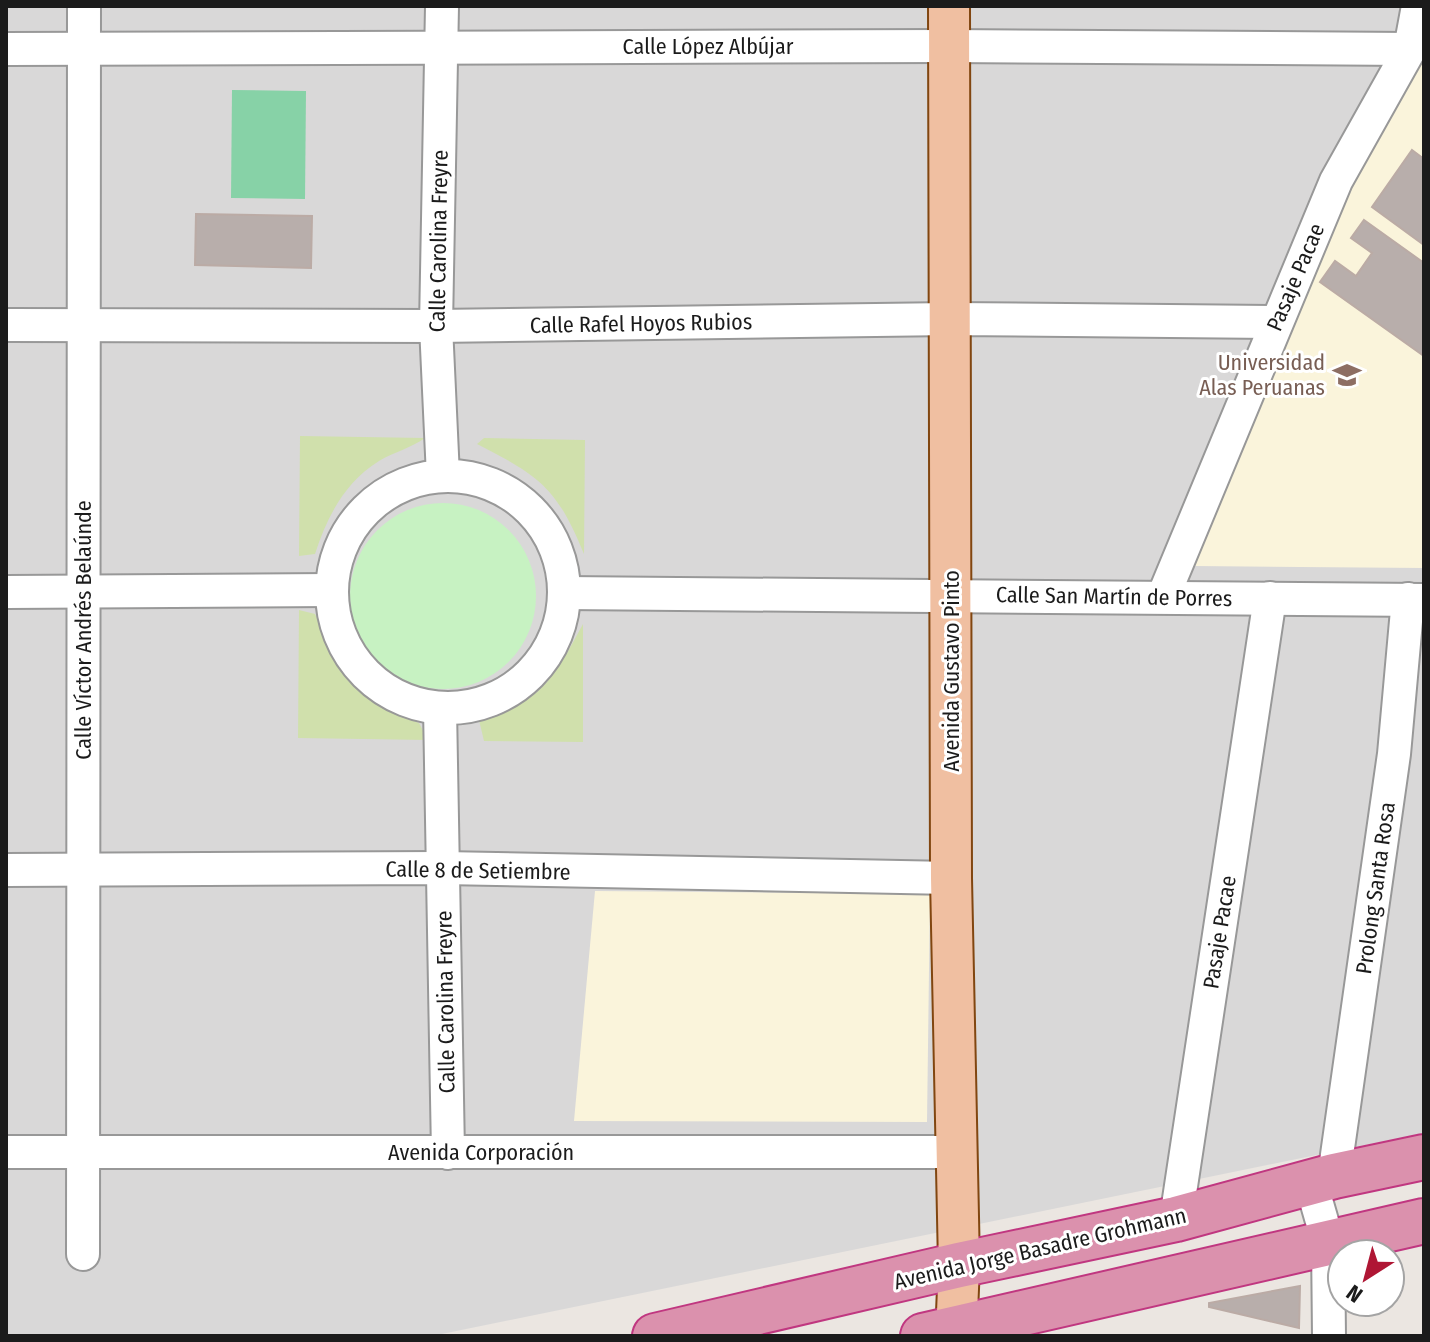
<svg xmlns="http://www.w3.org/2000/svg" width="1430" height="1342" font-family="'Fira Sans Condensed',sans-serif">
  <style>
    .residential { fill: #d9d8d8 }
    .education { fill: #faf4db }
    .grass { fill: #d0e0ac }
    .park { fill: #c7f2c2 }
    .pitch { fill: #87d2a7 }
    .building { fill: #b8aeab; stroke: #bbaba5; stroke-width: 2 }
    .lines { fill: none; stroke-linecap: round; stroke-linejoin: round }
    .minor-casing { stroke: #989898; stroke-width: 36 }
    .major-casing { stroke: #814610; stroke-width: 44 }
    .highway-casing { stroke: #c03780; stroke-width: 48 }
    .minor { stroke: #fff; stroke-width: 32 }
    .major { stroke: #f0bfa1; stroke-width: 40 }
    .highway { stroke: #db91ad; stroke-width: 44 }
    .labels { text-anchor: middle; stroke-width: 6; stroke-linejoin: round; paint-order: stroke }
    .street-label { font-size: 22px; fill: #1b1b1b; stroke: #fff }
    .education-label { font-size: 22px; fill: #785e54; stroke: #fff; text-anchor: end }
  </style>
  <rect width="100%" height="100%" fill="#ebe6e1"/>
  <!-- residential -->
  <path class="residential" d="M 6,6 L 1424,6 L 1424,1133 L 432,1336 L 6,1336 Z"/>
  <!-- education -->
  <g class="education">
    <path d="M 1424,6 L 1424,568 L 1195,566 L 1345,185 Z"/>
    <path d="M 595,891 L 930,894 L 927,1122 L 574,1121 Z"/>
  </g>
  <!-- grass -->
  <g class="grass">
    <path d="M 300,436 L 425,438 C 411,448 394,452 379,461 C 344,483 327,517 315,554 L 299,556 Z"/>
    <path d="M 484,438 L 585,440 L 584,554 C 557,488 540,476 477,444 Z"/>
    <path d="M 299,610 L 315,614 L 338,664 L 358,690 L 388,710 L 419,723 L 428,740 L 298,738 Z"/>
    <path d="M 583,624 L 583,742 L 484,741 L 479,720 C 541,704 554,677 583,624 Z"/>
  </g>
  <!-- park -->
  <circle class="park" cx="443" cy="596" r="93"/>
  <!-- pitch -->
  <path class="pitch" d="M 232,90 L 306,91 L 305,199 L 231,198 Z"/>
  <!-- building -->
  <g class="building">
    <path d="M 1412,150 L 1424,159 L 1424,245 L 1372,207 Z"/>
    <path d="M 196,214 L 312,216 L 311,268 L 195,265 Z"/>
    <path d="M 1364,220 L 1424,263 L 1424,356 L 1320,282 L 1335,261 L 1356,276 L 1372,253 L 1351,238 Z"/>
    <path d="M 1300,1286 L 1299,1328 L 1209,1307 L 1209,1303 Z"/>
  </g>
  <g class="lines">
    <defs>
      <g id="minor">
        <path d="M 442,6 L 436,326 L 443,476"/>
        <path d="M 6,49 L 949,46 L 1410,49"/>
        <path d="M 6,325 L 436,326 L 951,319 L 1276,322"/>
        <circle cx="448" cy="592" r="116"/>
        <path d="M 6,592 L 332,590"/>
        <path d="M 564,593 L 1424,600"/>
        <path d="M 1163,597 L 1336,181 L 1410,49 L 1418,6"/>
        <path d="M 440,708 L 448,1153"/>
        <path d="M 6,870 L 443,868 L 951,878"/>
        <path d="M 6,1152 L 956,1152"/>
        <path d="M 1334,1176 L 1394,754 L 1408,599"/>
        <path d="M 1311,1183 L 1328,1242 L 1329,1336"/>
        <path d="M 1176,1219 L 1270,598"/>
        <path d="M 83,1254 L 84,6"/>
      </g>
      <path id="major" d="M 949,6 L 951,878 L 959,1265 L 956,1336"/>
      <g id="highway">
        <path d="M 655,1336 L 959,1265 L 1176,1219 L 1334,1176 L 1424,1157"/>
        <path d="M 923,1336 L 1424,1221"/>
      </g>
    </defs>
    <!-- minor casing -->
    <use href="#minor" class="minor-casing"/>
    <!-- major casing -->
    <use href="#major" class="major-casing"/>
    <!-- highway casing -->
    <use href="#highway" class="highway-casing"/>
    <!-- minor -->
    <use href="#minor" class="minor"/>
    <!-- major -->
    <use href="#major" class="major"/>
    <!-- highway -->
    <use href="#highway" class="highway"/>
  </g>
  <!-- icons -->
  <defs>
    <symbol id="university-bare" viewBox="-9 -9 18 18"><path d="M0-5L7-2L0 1L-7-2ZM-4 1L0 2.5L4 1V4Q0 6-4 4Z" fill="#8d6e63" stroke="#fff" stroke-width="2.5" paint-order="stroke"/></symbol>
  </defs>
  <g fill-rule="evenodd">
    <use href="#university-bare" x="1327" y="355" width="40" height="40"/>
  </g>
  <g class="labels">
    <!-- street labels -->
    <g class="street-label">
      <text x="708" y="54">Calle López Albújar</text>
      <text transform="translate(438 241) rotate(-89)" y="8">Calle Carolina Freyre</text>
      <text transform="translate(1295 277) rotate(-67)" y="8">Pasaje Pacae</text>
      <text transform="translate(641 323) rotate(-1)" y="8">Calle Rafel Hoyos Rubios</text>
      <text transform="translate(1114 596) rotate(1)" y="8">Calle San Martín de Porres</text>
      <text transform="translate(83 630) rotate(-90)" y="8">Calle Víctor Andrés Belaúnde</text>
      <text transform="translate(951 671) rotate(-90)" y="8">Avenida Gustavo Pinto</text>
      <text transform="translate(478 870) rotate(1)" y="8">Calle 8 de Setiembre</text>
      <text transform="translate(1375 888) rotate(-82)" y="8">Prolong Santa Rosa</text>
      <text transform="translate(1219 932) rotate(-81)" y="8">Pasaje Pacae</text>
      <text transform="translate(445 1002) rotate(-91)" y="8">Calle Carolina Freyre</text>
      <text x="481" y="1160">Avenida Corporación</text>
      <text transform="translate(1040 1248) rotate(-13)" y="8">Avenida Jorge Basadre Grohmann</text>
    </g>
    <!-- education labels -->
    <g class="education-label">
      <text x="1325" y="370">Universidad<tspan x="1325" dy="25">Alas Peruanas</tspan></text>
    </g>
  </g>
  <!-- border -->
  <rect width="1430" height="1342" fill="none" stroke="#1b1b1b" stroke-width="16"/>
  <!-- north arrow -->
  <g transform="translate(1366 1278) rotate(216)"><circle r="38" fill="#ffffff" stroke="#a4a4a4" stroke-width="2"/>
  <path d="M0-6L14 30L0 20L-14 30Z" fill="#af1634"/>
  <text y="-12" font-size="22" font-weight="bold" text-anchor="middle" fill="#1b1b1b">N</text>
  </g>
</svg>
